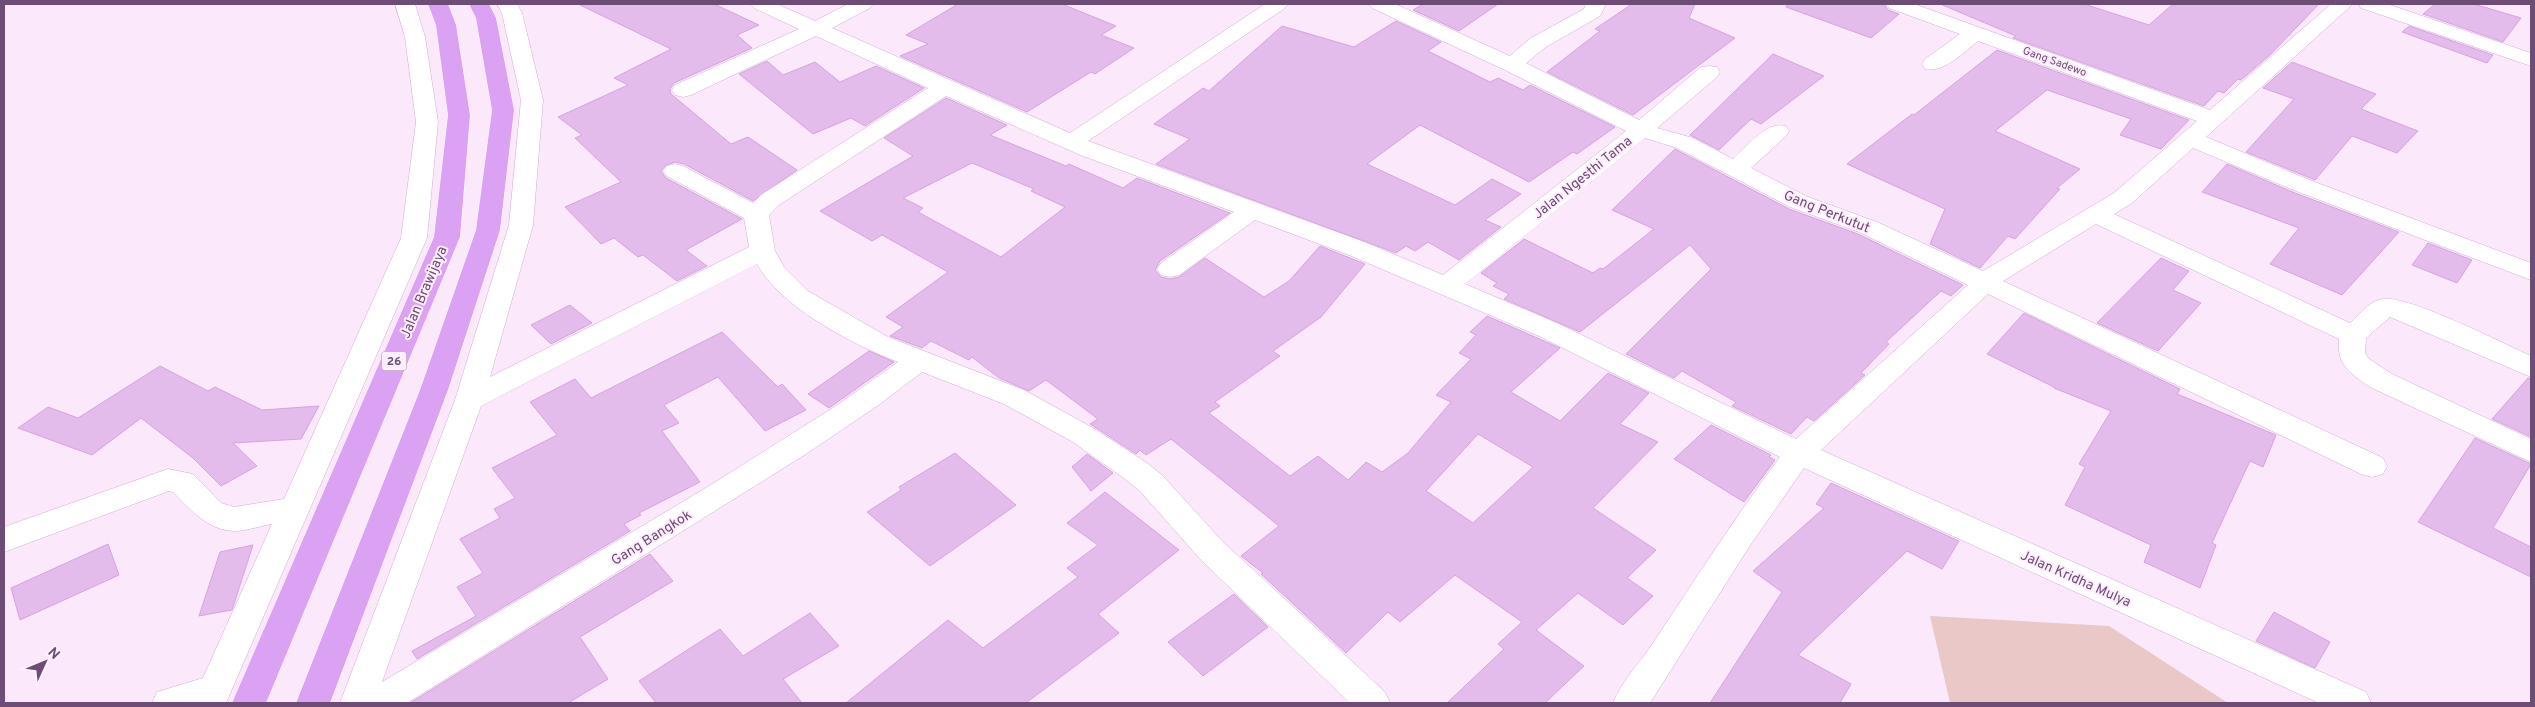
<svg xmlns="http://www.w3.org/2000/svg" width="2535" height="707" font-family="Overpass,sans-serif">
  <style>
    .green { fill: #e9c8c7 }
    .building { fill: #e3bceb; stroke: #d7a2e2; fill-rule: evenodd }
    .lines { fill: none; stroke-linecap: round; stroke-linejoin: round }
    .minor-casing { stroke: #ccb1cf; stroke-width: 1 }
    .highway-casing { stroke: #fff; stroke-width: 1 }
    .minor { fill: #fff; fill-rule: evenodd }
    .highway { fill: #dba2f3; fill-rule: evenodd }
    .labels { text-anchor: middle; stroke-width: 4; stroke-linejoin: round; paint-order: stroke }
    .far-street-label { font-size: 11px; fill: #6d4d75; stroke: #feeefe }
    .shield { fill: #feeefe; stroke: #987d9e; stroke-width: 1 }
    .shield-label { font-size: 12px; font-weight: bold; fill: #6d4d75 }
    .street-label { font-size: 14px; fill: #6d4d75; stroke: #feeefe }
  </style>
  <rect width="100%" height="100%" fill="#fce8fb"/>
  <!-- green -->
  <path class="green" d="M 1930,616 L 2109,626 L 2228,703 L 1950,703 Z"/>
  <!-- building -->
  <g class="building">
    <path d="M 578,4 L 714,4 L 759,25 L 737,35 L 752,48 L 674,83 L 670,89 L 671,94 L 731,144 L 748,137 L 797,170 L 753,201 L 684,164 L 675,162 L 666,165 L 661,171 L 666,178 L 742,219 L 686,250 L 707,266 L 677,281 L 643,255 L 638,257 L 614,238 L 601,244 L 565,207 L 621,182 L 575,138 L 582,135 L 558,117 L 628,85 L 614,78 L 671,49 Z"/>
    <path d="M 958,4 L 1062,4 L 1116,26 L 1101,35 L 1134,48 L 1095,74 L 1091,72 L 1027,112 L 900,56 L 928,44 L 906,35 Z"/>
    <path d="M 1423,4 L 1498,4 L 1459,31 L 1413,10 Z"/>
    <path d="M 1632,4 L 1695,4 L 1689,18 L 1735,38 L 1633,115 L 1547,72 L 1600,31 L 1595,29 Z"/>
    <path d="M 1787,4 L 1884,4 L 1888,10 L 1899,14 L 1871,38 L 1786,7 Z"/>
    <path d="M 1940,4 L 2084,4 L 2149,25 L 2173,4 L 2319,4 L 2271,54 L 2241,80 L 2238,79 L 2224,93 L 2218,91 L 2204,106 L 2013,38 L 2016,36 Z"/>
    <path d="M 2435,4 L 2474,4 L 2521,18 L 2503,42 L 2423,14 Z"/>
    <path d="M 1396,21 L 1441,42 L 1428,51 L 1490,82 L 1498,78 L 1523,90 L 1530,85 L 1615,127 L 1577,154 L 1573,152 L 1529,182 L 1420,125 L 1367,164 L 1455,205 L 1492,179 L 1521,194 L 1485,220 L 1501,227 L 1459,260 L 1428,242 L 1415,251 L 1406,246 L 1396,253 L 1156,164 L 1190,139 L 1154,124 L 1203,88 L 1209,91 L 1282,26 L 1354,47 Z"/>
    <path d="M 2409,26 L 2493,55 L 2487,63 L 2402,32 Z"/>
    <path d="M 1997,50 L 2189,120 L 2161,149 L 2120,135 L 2131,119 L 2047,90 L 1995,131 L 2080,169 L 2057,188 L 2060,189 L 2015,239 L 2008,236 L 1980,268 L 1930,244 L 1945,209 L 1847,164 L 1912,114 L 1914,115 Z"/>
    <path d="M 1773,54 L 1824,76 L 1761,124 L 1751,119 L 1719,150 L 1690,135 Z"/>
    <path d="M 767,61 L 783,75 L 815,62 L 840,82 L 876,66 L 924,88 L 865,126 L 851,118 L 813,134 L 739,74 Z"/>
    <path d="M 2292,62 L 2376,94 L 2361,109 L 2418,131 L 2397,153 L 2352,136 L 2315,180 L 2246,152 L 2294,99 L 2263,88 Z"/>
    <path d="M 946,98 L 1007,125 L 990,135 L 1066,166 L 1069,164 L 1123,188 L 1137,178 L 1230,213 L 1160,261 L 1155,270 L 1161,277 L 1170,279 L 1179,277 L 1205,258 L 1264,297 L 1289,281 L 1320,246 L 1365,264 L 1321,317 L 1273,351 L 1280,356 L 1215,402 L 1220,406 L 1209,413 L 1290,476 L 1318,456 L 1348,480 L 1366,462 L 1382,472 L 1408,453 L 1451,402 L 1436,395 L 1471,359 L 1459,353 L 1476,335 L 1470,332 L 1487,316 L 1560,348 L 1511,392 L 1560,421 L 1608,373 L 1649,393 L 1620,424 L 1658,442 L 1593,508 L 1656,550 L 1627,578 L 1653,596 L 1623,625 L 1578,593 L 1536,630 L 1584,666 L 1545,703 L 1447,703 L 1504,649 L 1498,644 L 1522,622 L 1455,575 L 1400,622 L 1388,612 L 1346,653 L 1261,574 L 1263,573 L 1241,556 L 1279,526 L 1171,439 L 1146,455 L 1140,450 L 1136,454 L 1090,424 L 1098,419 L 1046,380 L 1029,391 L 999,378 L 972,357 L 969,360 L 931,341 L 922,348 L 890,336 L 903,327 L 886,317 L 948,272 L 882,235 L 872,241 L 820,211 L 913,156 L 884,138 ZM 972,163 L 1034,189 L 1031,191 L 1065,207 L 1001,257 L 918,212 L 923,208 L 903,198 ZM 1478,434 L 1533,467 L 1473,523 L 1426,491 Z"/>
    <path d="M 1675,149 L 1789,209 L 1858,234 L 1963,285 L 1951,296 L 1941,291 L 1886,342 L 1889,344 L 1861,373 L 1865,375 L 1814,421 L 1807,417 L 1791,434 L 1732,406 L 1736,402 L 1682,371 L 1674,378 L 1626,354 L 1711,269 L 1690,245 L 1580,332 L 1504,299 L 1509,294 L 1493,286 L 1497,283 L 1481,273 L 1524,239 L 1593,273 L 1600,268 L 1603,269 L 1654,229 L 1612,210 Z"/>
    <path d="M 2227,164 L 2295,193 L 2399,232 L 2342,295 L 2270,264 L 2299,228 L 2202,192 Z"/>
    <path d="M 2428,243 L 2472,260 L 2457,283 L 2412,265 Z"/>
    <path d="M 2161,258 L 2189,271 L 2173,290 L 2201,303 L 2158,351 L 2097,323 Z"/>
    <path d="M 570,305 L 592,323 L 551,344 L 531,325 Z"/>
    <path d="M 2024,313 L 2180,389 L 2177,394 L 2276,435 L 2263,467 L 2250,461 L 2212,543 L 2216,545 L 2200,588 L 2144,562 L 2151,545 L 2065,505 L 2085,467 L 2079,464 L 2111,411 L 2054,388 L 2054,387 L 1987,354 Z"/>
    <path d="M 722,332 L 778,387 L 782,384 L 806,410 L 765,431 L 718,377 L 664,405 L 679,423 L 662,431 L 700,482 L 639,513 L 641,515 L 624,524 L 630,531 L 417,659 L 412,651 L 476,616 L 457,587 L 483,573 L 460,539 L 500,518 L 494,509 L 515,498 L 492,468 L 557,435 L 530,402 L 575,379 L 591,398 Z"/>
    <path d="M 869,351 L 894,362 L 829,408 L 808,394 Z"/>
    <path d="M 160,366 L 208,391 L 215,387 L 262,410 L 319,406 L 301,439 L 233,443 L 257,466 L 221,486 L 193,458 L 141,418 L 92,455 L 18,428 L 48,407 L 78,418 Z"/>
    <path d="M 2528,378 L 2531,379 L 2531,437 L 2492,419 Z"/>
    <path d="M 1711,425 L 1771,455 L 1769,457 L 1775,460 L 1744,502 L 1674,459 Z"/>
    <path d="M 2475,438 L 2531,464 L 2493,528 L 2531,547 L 2531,577 L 2418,522 Z"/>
    <path d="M 955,453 L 1016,505 L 930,566 L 867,512 L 901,490 L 899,487 Z"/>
    <path d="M 1087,454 L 1113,473 L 1091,491 L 1072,467 Z"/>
    <path d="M 1831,483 L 1959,541 L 1942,569 L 1907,551 L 1798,655 L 1851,684 L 1840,703 L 1710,703 L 1782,592 L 1753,571 L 1824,508 L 1816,504 Z"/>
    <path d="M 1105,492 L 1179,550 L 1098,614 L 1119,633 L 1026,703 L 846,703 L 948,620 L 983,648 L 1078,577 L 1067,568 L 1098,545 L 1067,523 Z"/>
    <path d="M 108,544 L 119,575 L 20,620 L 11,588 Z"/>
    <path d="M 253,545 L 232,610 L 199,616 L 220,552 Z"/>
    <path d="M 650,554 L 673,581 L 580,637 L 608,679 L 568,703 L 410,703 Z"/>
    <path d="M 1234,594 L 1268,627 L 1203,676 L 1168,642 Z"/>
    <path d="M 2274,612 L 2330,642 L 2315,668 L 2256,641 Z"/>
    <path d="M 810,613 L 839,646 L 783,679 L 802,703 L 656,703 L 639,681 L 720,629 L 743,656 Z"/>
  </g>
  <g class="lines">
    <defs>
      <g id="minor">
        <path d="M 395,4 L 415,4 L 425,37 L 438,122 L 427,238 L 226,703 L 152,703 L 157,692 L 203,678 L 272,524 C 260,526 246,531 234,531 C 207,530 190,509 173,492 L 169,491 L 4,552 L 4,527 L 168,469 L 193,474 L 221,503 L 234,507 L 284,499 L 401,238 L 416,122 L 405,37 Z"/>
        <path d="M 497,4 L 517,4 L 522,13 L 543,100 L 533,225 L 490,377 L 749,247 L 744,218 L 667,176 L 663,171 L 667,166 L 675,164 L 683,166 L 753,203 L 761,195 L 928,88 L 816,36 L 691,95 L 683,97 L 675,95 L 672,90 L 675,85 L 799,29 L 754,8 L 751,4 L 777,4 L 815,21 L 848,4 L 873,4 L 870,8 L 832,28 L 1070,133 L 1265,4 L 1288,4 L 1285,8 L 1088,141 L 1367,243 L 1443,275 L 1626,131 L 1505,70 L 1372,8 L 1369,4 L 1395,4 L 1510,56 L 1531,38 L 1584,9 L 1586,4 L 1606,4 L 1600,16 L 1546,47 L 1526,63 L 1639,120 L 1701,67 L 1709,66 L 1717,67 L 1720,72 L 1717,77 L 1657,128 L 1693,138 L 1733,159 C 1748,146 1766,121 1786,126 L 1789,131 L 1786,136 L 1751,168 L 1808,197 L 1877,222 L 1983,271 L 2114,193 L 2197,121 L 1978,41 C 1964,52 1944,73 1925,69 L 1922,64 L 1925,59 L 1960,34 L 1889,8 L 1886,4 L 1914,4 L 2210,110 L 2331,4 L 2353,4 L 2206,137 L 2312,181 L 2531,263 L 2531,280 L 2296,191 L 2193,148 L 2132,203 L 2114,214 L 2350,323 C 2359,315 2371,299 2384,299 C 2410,296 2502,343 2531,356 L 2531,377 L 2390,317 L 2366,338 L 2365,353 L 2369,359 L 2392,374 L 2531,439 L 2531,462 L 2372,388 C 2352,375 2336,366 2339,339 L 2096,224 L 2003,281 L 2383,458 L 2387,466 L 2383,474 L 2372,477 L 2361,474 L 1988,294 L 1821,450 L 2366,692 L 2371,703 L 2319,703 L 1804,468 L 1749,547 L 1650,703 L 1613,703 C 1622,680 1642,661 1655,640 C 1696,578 1736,516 1780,457 L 1539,336 L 1349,255 L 1255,220 L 1179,275 L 1170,277 L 1161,275 L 1157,269 L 1161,263 L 1234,212 L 1083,156 L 946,96 L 779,205 L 769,215 L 775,251 L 784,267 L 808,291 L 888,337 L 1024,390 L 1093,428 L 1147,463 L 1162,475 L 1223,542 L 1385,692 L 1390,703 L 1350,703 L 1201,560 L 1140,491 L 1125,479 L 1073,442 L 1004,404 L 922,372 L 880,404 L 806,454 L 407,703 L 340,703 L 455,400 L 509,225 L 521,100 L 502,13 ZM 1645,138 L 1677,148 L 1790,207 L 1859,232 L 1968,285 L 1796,439 L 1559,324 L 1465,284 ZM 757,264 C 781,308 852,344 898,362 L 836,406 L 709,486 L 382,682 L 481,406 Z"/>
        <path d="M 2358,4 L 2387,4 L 2531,53 L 2531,66 L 2361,8 Z"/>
      </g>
      <g id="highway">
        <path d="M 428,4 L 448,4 L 456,25 L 470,115 L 460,237 L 266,703 L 232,703 L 434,237 L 448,115 L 436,25 Z"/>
        <path d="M 469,4 L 489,4 L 496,18 L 514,110 L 500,230 L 448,390 L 330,703 L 296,703 L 420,390 L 476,230 L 492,110 L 476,18 Z"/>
      </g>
    </defs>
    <!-- minor casing -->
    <use href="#minor" class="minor-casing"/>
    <!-- highway casing -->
    <use href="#highway" class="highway-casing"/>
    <!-- minor -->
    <use href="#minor" class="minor"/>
    <!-- highway -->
    <use href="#highway" class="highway"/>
  </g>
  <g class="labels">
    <!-- far-street labels -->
    <g class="far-street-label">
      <text transform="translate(2055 61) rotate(20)" y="4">Gang Sadewo</text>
    </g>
    <!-- shield labels -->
    <rect class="shield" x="381.5" y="351.5" width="25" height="19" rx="4"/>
    <g class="shield-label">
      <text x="394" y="365">26</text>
    </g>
    <!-- street labels -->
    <g class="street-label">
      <text transform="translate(1582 177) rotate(-39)" y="5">Jalan Ngesthi Tama</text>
      <text transform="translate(1827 211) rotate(22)" y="5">Gang Perkutut</text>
      <text transform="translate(423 292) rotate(-67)" y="5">Jalan Brawijaya</text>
      <text transform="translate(651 537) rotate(-32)" y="5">Gang Bangkok</text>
      <text transform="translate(2076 578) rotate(24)" y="5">Jalan Kridha Mulya</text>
    </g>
  </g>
  <!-- border -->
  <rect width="2535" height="707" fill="none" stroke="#6d4d75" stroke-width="10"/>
  <!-- north arrow -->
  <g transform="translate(45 662) rotate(46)" stroke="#feeefe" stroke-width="4" paint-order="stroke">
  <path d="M0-4L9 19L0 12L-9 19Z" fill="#6d4d75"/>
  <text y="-8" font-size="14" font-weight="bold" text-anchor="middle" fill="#6d4d75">N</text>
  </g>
</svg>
